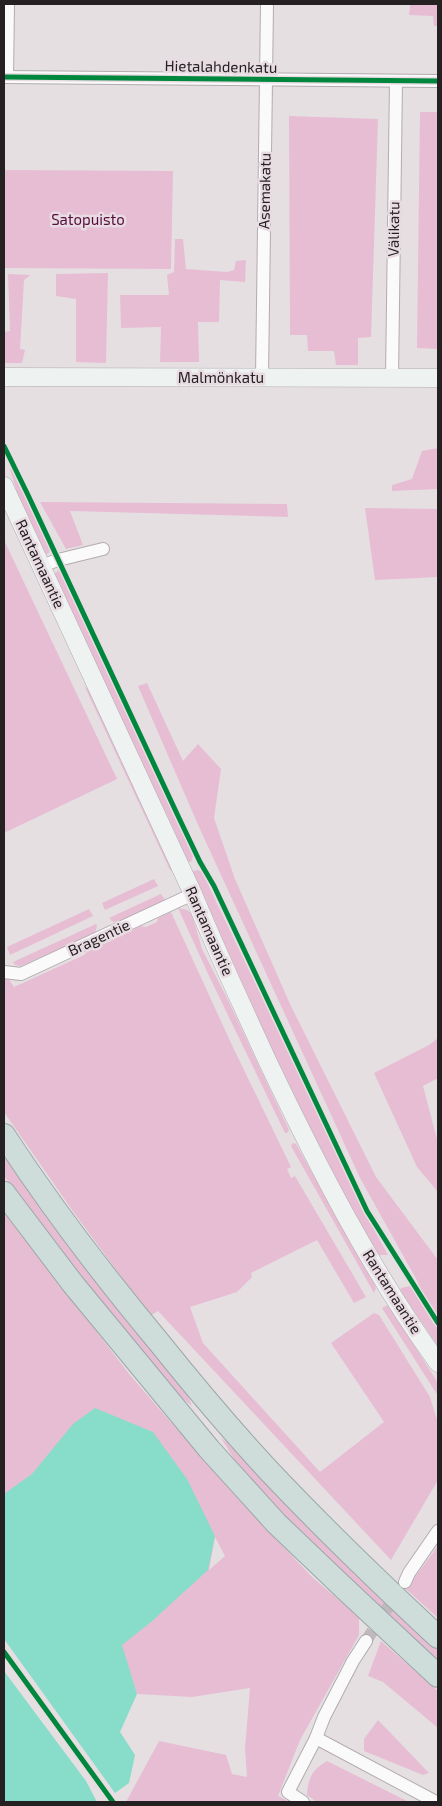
<svg xmlns="http://www.w3.org/2000/svg" width="442" height="1806" font-family="'Exo 2',sans-serif">
  <style>
    .green { fill: #e7bdd4; fill-rule: evenodd }
    .water { fill: #88dcca }
    .lines { fill: none; stroke-linecap: round; stroke-linejoin: round }
    .street-tunnel { stroke: #bfb9bc; stroke-width: 12; stroke-dasharray: 12 6; stroke-linecap: butt }
    .street-casing { stroke: #b1acaf; stroke-width: 14 }
    .secondary-casing { stroke: #b1acaf; stroke-width: 19 }
    .highway-casing { stroke: #9aa8a6; stroke-width: 24 }
    .street { stroke: #fbfafb; stroke-width: 12 }
    .secondary { stroke: #eef2f1; stroke-width: 18 }
    .highway { stroke: #cfddda; stroke-width: 22 }
    .cycleway-casing { stroke: #e8dce2; stroke-width: 8 }
    .cycleway { stroke: #00873e; stroke-width: 5 }
    .labels { text-anchor: middle; stroke-width: 5; stroke-linejoin: round; paint-order: stroke }
    .street-label { font-size: 15px; fill: #252022; stroke: #e8dce2 }
    .park-label { font-size: 15px; fill: #560b3d; stroke: #e8dce2 }
  </style>
  <rect width="100%" height="100%" fill="#e5dfe2"/>
  <!-- green -->
  <g class="green">
    <path d="M 377,4 L 438,4 L 438,26 L 434,26 L 433,16 L 409,15 L 410,5 Z"/>
    <path d="M 420,112 L 438,112 L 438,349 L 417,348 Z"/>
    <path d="M 289,116 L 378,119 L 371,337 L 358,338 L 358,365 L 336,365 L 334,351 L 308,351 L 307,335 L 290,335 Z"/>
    <path d="M 4,170 L 173,171 L 171,269 L 4,268 Z"/>
    <path d="M 175,239 L 183,239 L 186,269 L 227,272 L 234,270 L 236,261 L 246,260 L 245,282 L 220,280 L 219,322 L 198,322 L 199,362 L 160,362 L 161,327 L 121,328 L 120,295 L 169,295 L 167,275 L 174,272 Z"/>
    <path d="M 108,273 L 106,363 L 76,362 L 76,299 L 56,296 L 56,274 Z"/>
    <path d="M 8,274 L 30,275 L 24,280 L 20,349 L 25,350 L 22,363 L 4,363 L 4,332 L 10,331 Z"/>
    <path d="M 438,448 L 438,489 L 392,491 L 392,485 L 412,479 L 422,451 Z"/>
    <path d="M 11,468 L 50,550 L 49,553 L 45,555 L 23,513 L 10,469 Z"/>
    <path d="M 40,502 L 287,504 L 288,517 L 70,511 L 83,545 L 66,549 Z"/>
    <path d="M 365,508 L 438,509 L 438,577 L 375,580 Z"/>
    <path d="M 4,540 L 117,779 L 4,833 Z"/>
    <path d="M 59,570 L 193,856 L 192,861 L 186,863 C 176,831 166,810 148,782 L 54,574 Z"/>
    <path d="M 147,683 L 183,761 L 198,744 L 221,769 L 214,818 L 235,879 L 290,1004 L 376,1177 L 438,1260 L 438,1346 L 400,1291 L 401,1288 L 419,1284 L 360,1178 L 199,827 L 138,686 Z"/>
    <path d="M 84,685 L 95,699 L 174,872 L 170,870 Z"/>
    <path d="M 198,870 L 202,872 L 365,1213 L 388,1255 L 377,1255 L 309,1129 L 189,872 Z"/>
    <path d="M 154,879 L 158,886 L 105,910 L 102,903 Z"/>
    <path d="M 161,894 L 165,900 L 116,923 L 112,921 L 109,918 Z"/>
    <path d="M 178,908 L 187,910 L 192,914 L 202,949 L 228,1000 L 289,1130 L 287,1133 L 285,1133 L 209,976 Z"/>
    <path d="M 89,909 L 93,916 L 10,955 L 7,947 Z"/>
    <path d="M 171,912 L 231,1043 L 291,1167 L 287,1169 L 291,1178 L 295,1176 L 366,1297 L 354,1303 L 317,1240 L 251,1273 L 252,1277 L 237,1292 L 190,1307 L 203,1343 L 320,1472 L 384,1422 L 331,1343 L 374,1313 L 379,1315 L 430,1397 L 438,1423 L 438,1480 L 391,1560 L 158,1311 L 150,1316 L 72,1210 L 4,1112 L 4,974 L 6,975 L 14,987 L 84,955 L 87,952 L 141,926 L 146,927 L 157,922 L 158,918 Z"/>
    <path d="M 96,924 L 97,926 L 95,933 L 21,966 L 15,965 L 13,962 Z"/>
    <path d="M 438,1038 L 438,1078 L 423,1086 L 438,1143 L 438,1192 L 417,1167 L 374,1073 L 429,1045 Z"/>
    <path d="M 293,1143 L 296,1144 L 374,1283 L 376,1288 L 374,1293 L 291,1146 Z"/>
    <path d="M 4,1150 L 186,1390 L 192,1406 L 164,1383 L 69,1267 L 4,1176 Z"/>
    <path d="M 4,1212 L 130,1375 L 175,1427 L 209,1462 L 230,1490 L 312,1577 L 359,1617 L 359,1635 L 300,1740 L 278,1796 L 290,1802 L 126,1802 L 159,1741 L 226,1755 L 232,1774 L 247,1777 L 245,1748 L 250,1688 L 192,1697 L 137,1694 L 129,1670 L 4,1562 ZM 215,1537 L 225,1556 L 209,1570 Z"/>
    <path d="M 388,1305 L 438,1383 L 438,1396 L 382,1308 Z"/>
    <path d="M 221,1438 L 239,1451 L 438,1647 L 438,1664 L 334,1569 L 244,1475 Z"/>
    <path d="M 438,1546 L 438,1618 L 406,1589 Z"/>
    <path d="M 381,1641 L 438,1691 L 438,1728 L 383,1682 L 368,1676 Z"/>
    <path d="M 378,1720 L 429,1773 L 423,1775 L 364,1751 L 364,1739 Z"/>
    <path d="M 327,1761 L 409,1802 L 317,1802 L 307,1795 C 308,1778 312,1770 327,1761 Z"/>
  </g>
  <!-- water -->
  <g class="water">
    <path d="M 95,1408 L 153,1432 L 187,1479 L 215,1536 L 208,1570 L 151,1622 L 122,1645 L 137,1694 L 120,1732 L 135,1755 L 129,1783 L 115,1793 L 4,1639 L 4,1494 L 32,1474 L 73,1424 Z"/>
    <path d="M 4,1671 L 86,1781 L 97,1802 L 4,1802 Z"/>
  </g>
  <g class="lines">
    <!-- street-tunnel -->
    <path class="street-tunnel" d="M 366,1641 L 398,1592"/>
    <defs>
      <g id="street">
        <path d="M 4,77 L 438,81"/>
        <path d="M 7,77 L 8,4"/>
        <path d="M 262,378 L 267,4"/>
        <path d="M 392,378 L 396,81"/>
        <path d="M 41,566 L 58,560 L 103,549"/>
        <path d="M 4,972 L 21,974 L 193,894"/>
        <path d="M 405,1582 L 409,1573 L 438,1531"/>
        <path d="M 316,1738 L 436,1802"/>
        <path d="M 303,1802 L 288,1792 L 316,1738 L 324,1717 L 353,1661 L 366,1641"/>
      </g>
      <g id="secondary">
        <path d="M 4,377 L 438,378"/>
        <path d="M 4,486 L 193,894 C 216,950 242,1005 267,1060 C 317,1165 370,1269 438,1363"/>
      </g>
      <g id="highway">
        <path d="M 4,1135 C 51,1207 103,1275 158,1341 C 194,1386 232,1431 271,1473 C 325,1530 381,1584 438,1637"/>
        <path d="M 4,1193 L 73,1284 L 209,1449 L 276,1523 L 344,1588 L 438,1676"/>
      </g>
    </defs>
    <!-- street casing -->
    <use href="#street" class="street-casing"/>
    <!-- secondary casing -->
    <use href="#secondary" class="secondary-casing"/>
    <!-- highway casing -->
    <use href="#highway" class="highway-casing"/>
    <!-- street -->
    <use href="#street" class="street"/>
    <!-- secondary -->
    <use href="#secondary" class="secondary"/>
    <!-- highway -->
    <use href="#highway" class="highway"/>
    <defs>
      <g id="cycleway">
        <path d="M 4,77 L 438,81"/>
        <path d="M 4,446 L 28,495 L 179,818 L 200,862 L 214,886 L 367,1211 L 438,1323"/>
        <path d="M 4,1652 L 113,1802"/>
      </g>
    </defs>
    <!-- cycleway casing -->
    <use href="#cycleway" class="cycleway-casing"/>
    <!-- cycleway -->
    <use href="#cycleway" class="cycleway"/>
  </g>
  <g class="labels">
    <!-- street labels -->
    <g class="street-label">
      <text transform="translate(221 67) rotate(1)" y="5">Hietalahdenkatu</text>
      <text transform="translate(265 191) rotate(-89)" y="5">Asemakatu</text>
      <text transform="translate(394 229) rotate(-89)" y="5">Välikatu</text>
      <text x="221" y="383">Malmönkatu</text>
      <text transform="translate(40 564) rotate(65)" y="5">Rantamaantie</text>
      <text transform="translate(209 931) rotate(66)" y="5">Rantamaantie</text>
      <text transform="translate(99 938) rotate(-25)" y="5">Bragentie</text>
      <text transform="translate(392 1292) rotate(58)" y="5">Rantamaantie</text>
    </g>
    <!-- park labels -->
    <g class="park-label">
      <text x="88" y="225">Satopuisto</text>
    </g>
  </g>
  <!-- border -->
  <rect width="442" height="1806" fill="none" stroke="#252022" stroke-width="10"/>
</svg>
